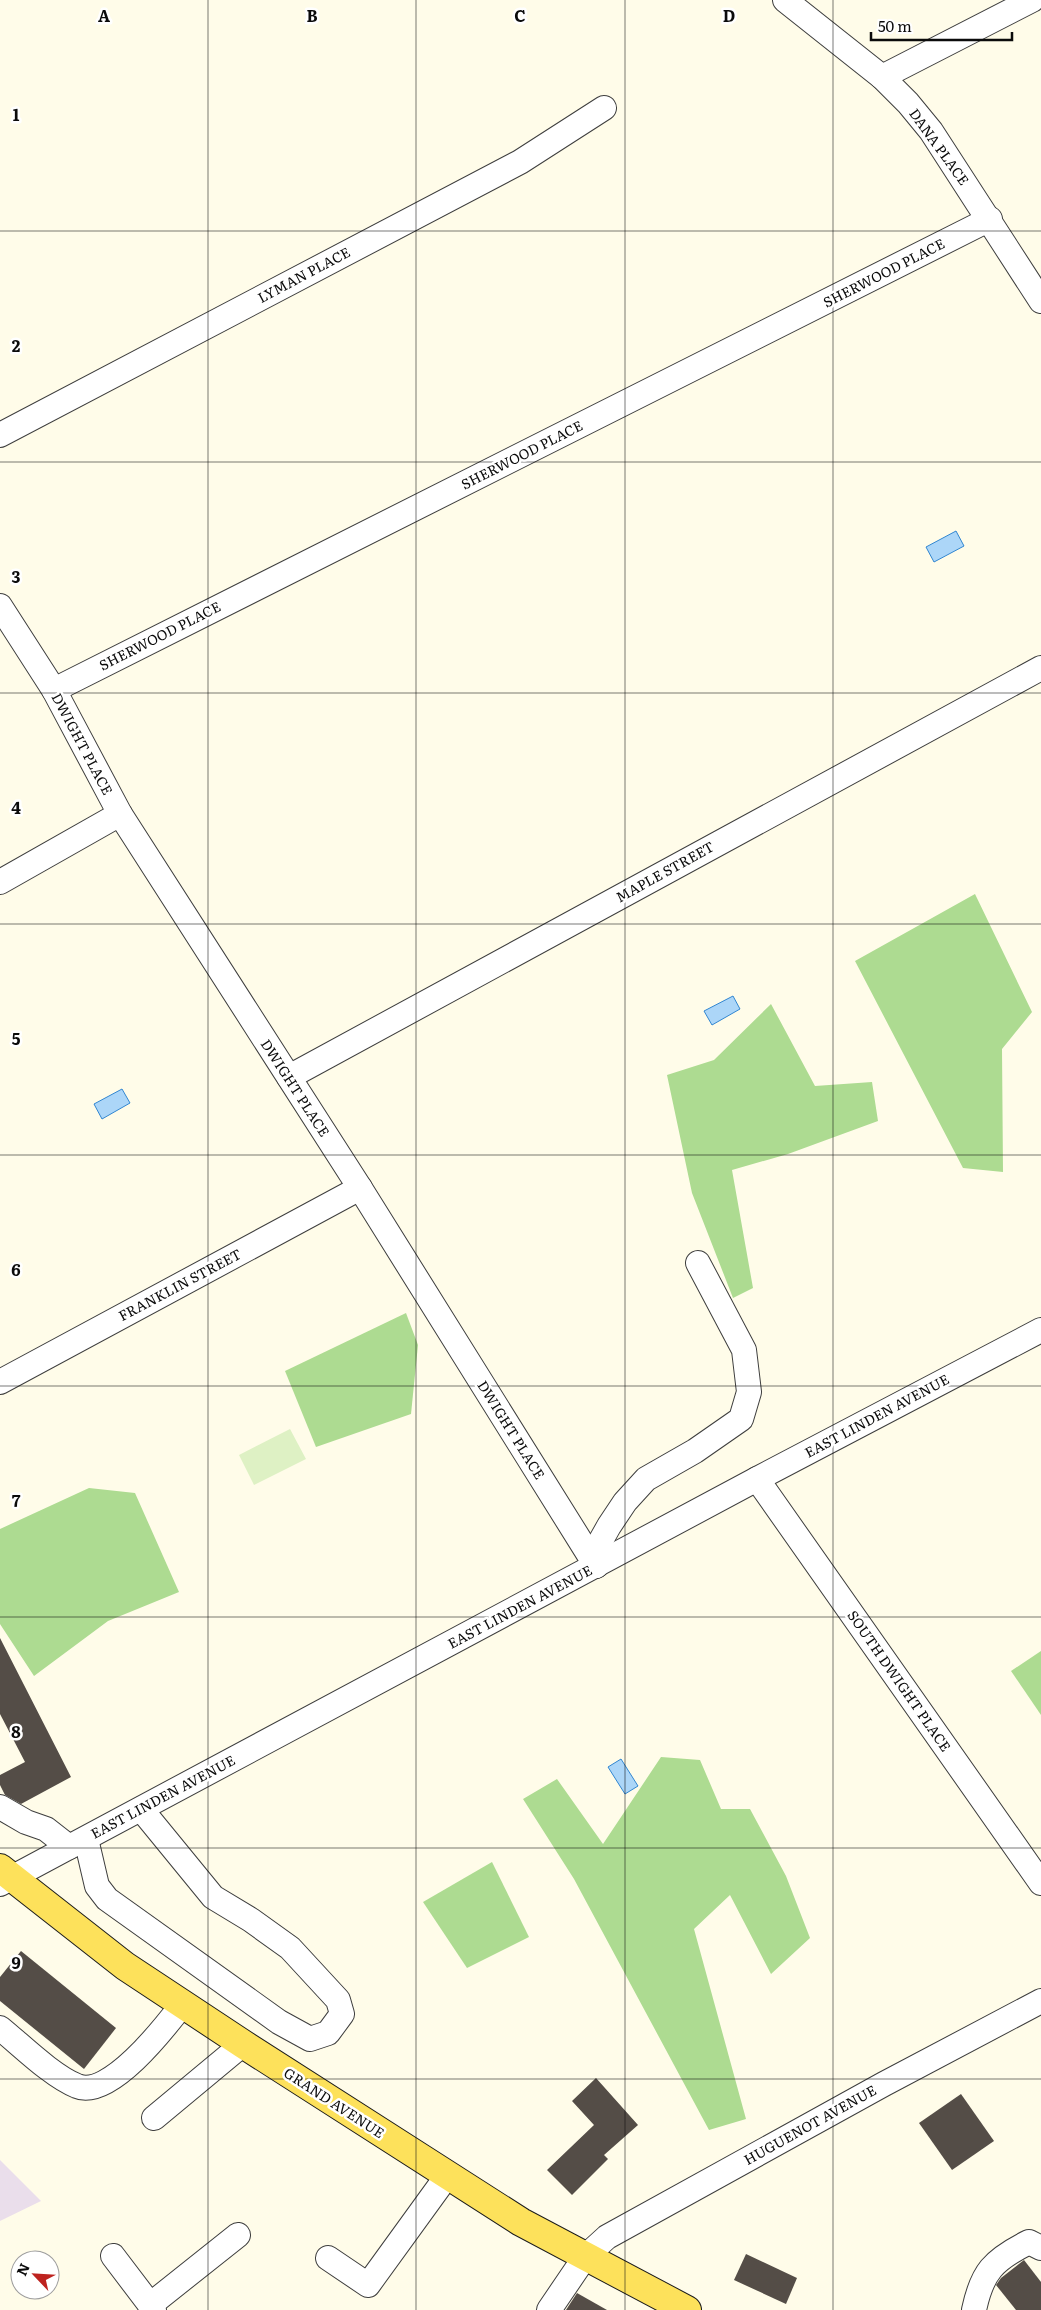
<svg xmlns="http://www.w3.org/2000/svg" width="1041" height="2310" font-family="Literata,serif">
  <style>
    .industrial { fill: #eadeeb }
    .forest { fill: #addb91 }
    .pitch { fill: #def1c4 }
    .water { fill: #acd6f8; stroke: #3186d1 }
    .building { fill: #544d47 }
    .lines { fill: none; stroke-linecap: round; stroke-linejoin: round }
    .minor-casing { stroke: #3e3e3e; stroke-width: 26 }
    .major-casing { stroke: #1c1c1c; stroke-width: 30 }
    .minor { stroke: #fff; stroke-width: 24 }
    .major { stroke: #fde15b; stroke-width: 28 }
    .grid { fill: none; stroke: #0b0b0b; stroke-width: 1; stroke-opacity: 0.55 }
    .labels { text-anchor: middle; stroke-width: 5; stroke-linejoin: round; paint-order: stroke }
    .street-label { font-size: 14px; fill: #0b0b0b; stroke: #fff }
    .grid-label { font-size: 16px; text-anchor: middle; font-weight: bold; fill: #0b0b0b; stroke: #fff; stroke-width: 5; stroke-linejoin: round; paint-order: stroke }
  </style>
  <rect width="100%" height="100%" fill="#fffce9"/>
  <!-- industrial -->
  <path class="industrial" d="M 0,2160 L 41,2201 L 0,2221 Z"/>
  <!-- forest -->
  <g class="forest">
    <path d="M 975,894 L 1032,1012 L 1002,1049 L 1003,1172 L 963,1168 L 855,961 Z"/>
    <path d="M 771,1004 L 815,1086 L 872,1082 L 878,1121 L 788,1154 L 732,1170 L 753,1288 L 733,1298 L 692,1193 L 667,1075 L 714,1060 Z"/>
    <path d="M 406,1313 L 418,1345 L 411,1414 L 316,1447 L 285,1371 Z"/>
    <path d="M 89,1488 L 135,1493 L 179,1592 L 108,1621 L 34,1676 L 0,1624 L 0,1529 Z"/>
    <path d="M 1041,1651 L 1041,1715 L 1011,1671 Z"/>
    <path d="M 661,1757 L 700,1760 L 721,1809 L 750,1809 L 786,1876 L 810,1938 L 771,1974 L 730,1895 L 694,1929 L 746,2119 L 709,2130 L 574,1879 L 523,1799 L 557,1779 L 603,1844 Z"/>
    <path d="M 492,1862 L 529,1937 L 467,1968 L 423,1902 Z"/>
  </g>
  <!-- pitch -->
  <path class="pitch" d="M 290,1429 L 306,1459 L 254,1485 L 239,1455 Z"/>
  <!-- water -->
  <g class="water">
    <path d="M 956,531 L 964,546 L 934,562 L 926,547 Z"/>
    <path d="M 733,996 L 740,1009 L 712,1025 L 704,1011 Z"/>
    <path d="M 122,1089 L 130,1103 L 102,1119 L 94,1104 Z"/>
    <path d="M 621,1759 L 638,1786 L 625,1794 L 608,1767 Z"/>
  </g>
  <!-- building -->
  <g class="building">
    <path d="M 0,1638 L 71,1777 L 21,1804 L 5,1795 L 0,1785 L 0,1775 L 25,1762 L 0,1714 Z"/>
    <path d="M 21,1951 L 116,2028 L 84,2069 L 0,2001 L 0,1977 Z"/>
    <path d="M 596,2078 L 638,2125 L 604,2155 L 608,2159 L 572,2195 L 547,2170 L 594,2125 L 572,2101 Z"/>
    <path d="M 961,2094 L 994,2141 L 952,2170 L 919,2123 Z"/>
    <path d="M 746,2254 L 797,2278 L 786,2304 L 734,2280 Z"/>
    <path d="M 1024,2260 L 1041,2282 L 1041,2310 L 1016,2310 L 996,2285 L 1001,2278 Z"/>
    <path d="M 577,2293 L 607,2310 L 566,2310 Z"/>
  </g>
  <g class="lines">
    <defs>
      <g id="minor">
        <path d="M 785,0 L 882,77 L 908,103 L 931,131 L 1041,301"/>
        <path d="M 882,77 L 1032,0"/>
        <path d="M 0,435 L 520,162 L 604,108"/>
        <path d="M 0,606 L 54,690 L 120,814 L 360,1188 L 596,1566"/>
        <path d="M 54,690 L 990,219"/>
        <path d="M 0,882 L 120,814"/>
        <path d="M 289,1077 L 1041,668"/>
        <path d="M 0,1382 L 360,1188"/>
        <path d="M 757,1479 L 1041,1883"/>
        <path d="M 596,1566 L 600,1542 L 609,1526 L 625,1502 L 646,1479 L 695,1451 L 741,1419 L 749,1392 L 744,1350 L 698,1263"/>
        <path d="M 0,1807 L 26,1822 L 46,1829 L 69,1847"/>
        <path d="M 86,1839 L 97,1886 L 107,1899 L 279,2022 L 310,2039 L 328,2033 L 342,2014 L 338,2000 L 290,1948 L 251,1920 L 213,1897 L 141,1809"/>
        <path d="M 0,1884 L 757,1479 L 1041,1330"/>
        <path d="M 0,2028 C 21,2045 52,2076 77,2086 C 109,2100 165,2027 182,2005"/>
        <path d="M 154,2118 L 243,2044"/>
        <path d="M 113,2256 L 154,2310"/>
        <path d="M 328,2258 L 368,2285 L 447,2176"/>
        <path d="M 150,2305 L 238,2235"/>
        <path d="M 549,2310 L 585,2257 L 607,2237 L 884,2084 L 1041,2001"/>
        <path d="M 974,2310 C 982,2272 993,2260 1029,2242 L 1041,2248"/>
      </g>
      <path id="major" d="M 0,1868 L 125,1966 L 243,2044 L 521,2222 L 687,2310"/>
    </defs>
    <!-- minor casing -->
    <use href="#minor" class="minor-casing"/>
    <!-- major casing -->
    <use href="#major" class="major-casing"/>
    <!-- minor -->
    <use href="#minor" class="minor"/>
    <!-- major -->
    <use href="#major" class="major"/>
  </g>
  <!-- grid -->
  <path class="grid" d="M 208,0 L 208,2310M 416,0 L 416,2310M 625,0 L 625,2310M 833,0 L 833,2310M 0,231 L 1041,231M 0,462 L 1041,462M 0,693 L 1041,693M 0,924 L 1041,924M 0,1155 L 1041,1155M 0,1386 L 1041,1386M 0,1617 L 1041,1617M 0,1848 L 1041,1848M 0,2079 L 1041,2079"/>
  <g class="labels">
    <!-- street labels -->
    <g class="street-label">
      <text transform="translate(939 147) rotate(54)" y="5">DANA PLACE</text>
      <text transform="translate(884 273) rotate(-27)" y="5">SHERWOOD PLACE</text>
      <text transform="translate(304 275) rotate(-28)" y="5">LYMAN PLACE</text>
      <text transform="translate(522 455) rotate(-27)" y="5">SHERWOOD PLACE</text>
      <text transform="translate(160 636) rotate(-27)" y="5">SHERWOOD PLACE</text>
      <text transform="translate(82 744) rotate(62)" y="5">DWIGHT PLACE</text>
      <text transform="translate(665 872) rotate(-29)" y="5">MAPLE STREET</text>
      <text transform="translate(295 1088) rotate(57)" y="5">DWIGHT PLACE</text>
      <text transform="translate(180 1285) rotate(-28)" y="5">FRANKLIN STREET</text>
      <text transform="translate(877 1416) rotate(-28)" y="5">EAST LINDEN AVENUE</text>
      <text transform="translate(511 1430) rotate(58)" y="5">DWIGHT PLACE</text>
      <text transform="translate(520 1607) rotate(-28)" y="5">EAST LINDEN AVENUE</text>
      <text transform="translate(899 1681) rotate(55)" y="5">SOUTH DWIGHT PLACE</text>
      <text transform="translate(163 1797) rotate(-28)" y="5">EAST LINDEN AVENUE</text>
      <text transform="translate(334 2103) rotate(33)" y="5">GRAND AVENUE</text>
      <text transform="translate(810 2125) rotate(-29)" y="5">HUGUENOT AVENUE</text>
    </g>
  </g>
  <g class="grid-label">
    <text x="104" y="22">A</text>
    <text x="312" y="22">B</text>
    <text x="520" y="22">C</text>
    <text x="729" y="22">D</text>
    <text x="16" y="121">1</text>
    <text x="16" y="352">2</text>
    <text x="16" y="583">3</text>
    <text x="16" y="814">4</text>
    <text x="16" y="1045">5</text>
    <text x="16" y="1276">6</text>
    <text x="16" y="1507">7</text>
    <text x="16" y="1738">8</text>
    <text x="16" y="1969">9</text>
  </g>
  <!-- north arrow -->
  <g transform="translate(35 2275) rotate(295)"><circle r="24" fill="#ffffff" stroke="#9d9d9d"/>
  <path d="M0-4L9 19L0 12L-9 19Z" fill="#be231f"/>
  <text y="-8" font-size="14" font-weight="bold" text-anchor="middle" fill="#0b0b0b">N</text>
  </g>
  <!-- scale -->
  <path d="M871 32v8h141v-8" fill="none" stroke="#0b0b0b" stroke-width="2.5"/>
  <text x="878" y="32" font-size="15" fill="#0b0b0b" stroke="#ffffff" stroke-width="4" paint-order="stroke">50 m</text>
</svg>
